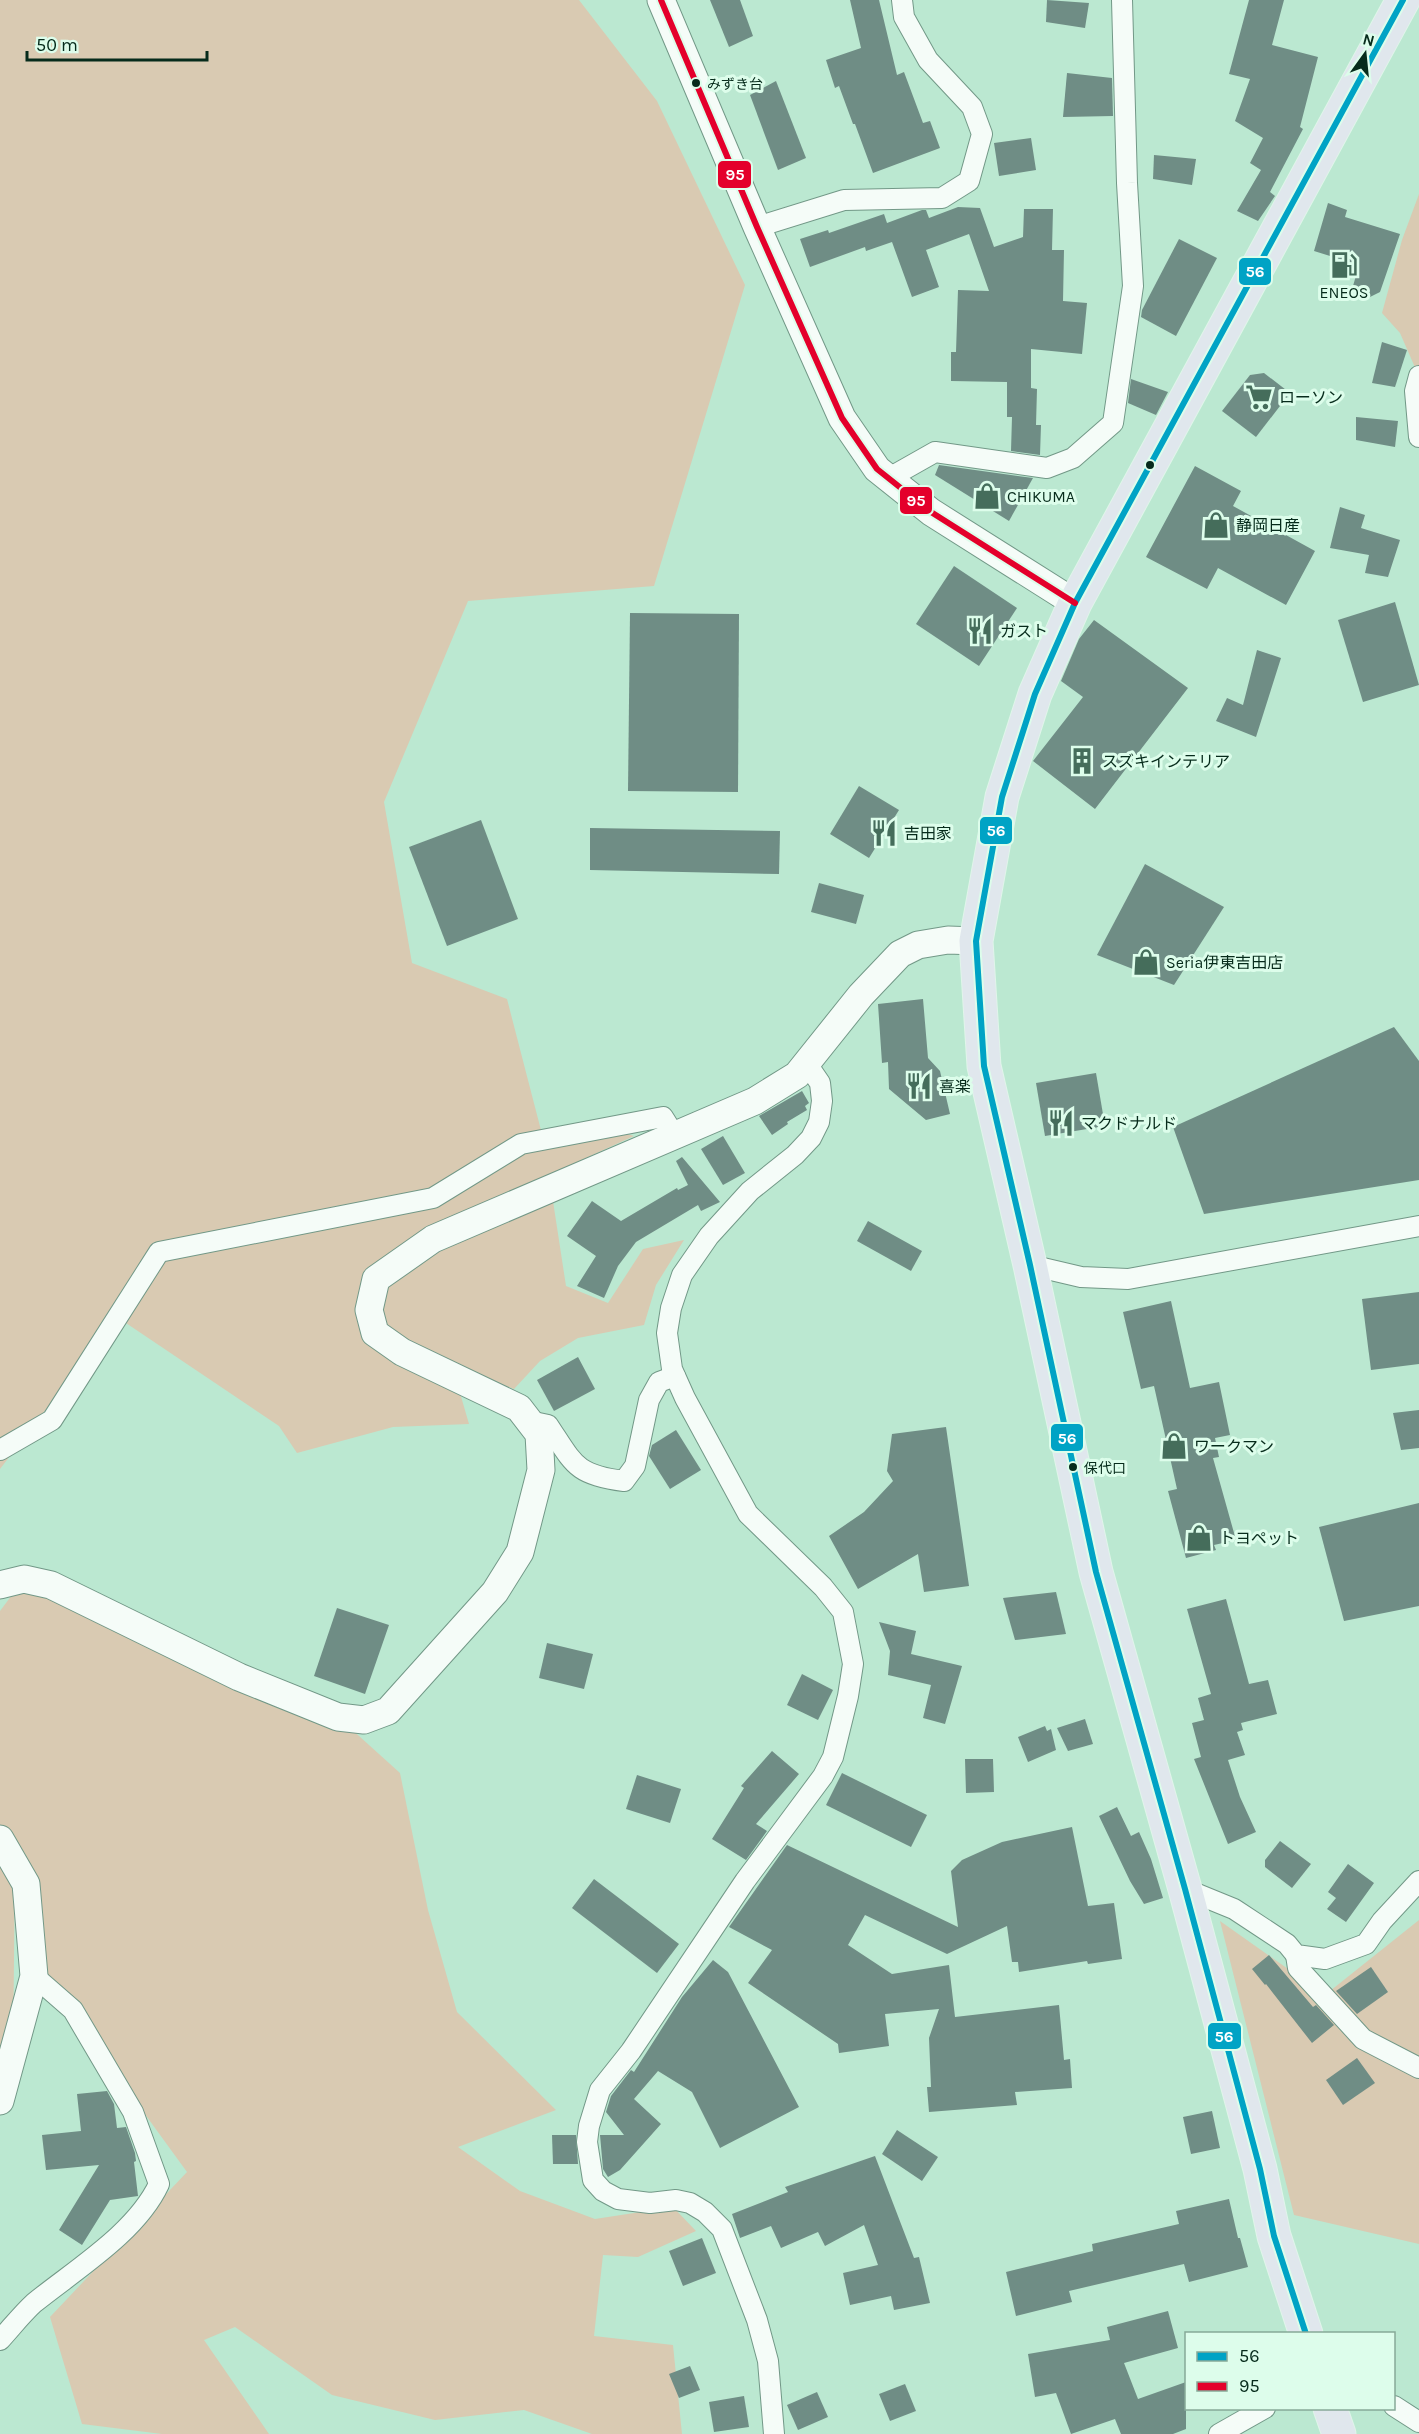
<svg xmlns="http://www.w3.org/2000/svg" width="1419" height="2434" font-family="Karla,'Noto Sans JP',sans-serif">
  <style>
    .green { fill: #d9cab2 }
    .building { fill: #6f8d85 }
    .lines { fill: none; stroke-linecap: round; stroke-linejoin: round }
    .street-casing { stroke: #729887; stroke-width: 22 }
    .secondary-casing { stroke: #729887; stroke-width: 29 }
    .highway-casing { stroke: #e0f5ea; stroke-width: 35 }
    .street { stroke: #f5fcf8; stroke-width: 20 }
    .secondary { stroke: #f5fcf8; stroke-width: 27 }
    .highway { stroke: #e0e7ed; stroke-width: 33 }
    .bus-1-casing { stroke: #ddfdeb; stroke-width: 10 }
    .bus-2-casing { stroke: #ddfdeb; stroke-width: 10 }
    .bus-1 { stroke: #00a3c5; stroke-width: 6 }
    .bus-2 { stroke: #e4002b; stroke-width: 6 }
    .bus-dot { fill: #062b1b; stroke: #ddfdeb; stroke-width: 2 }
    .labels { text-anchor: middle; stroke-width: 6; stroke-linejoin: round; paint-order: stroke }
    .bus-label { font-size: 14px; fill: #062b1b; stroke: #ddfdeb; text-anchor: start }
    .poi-label { font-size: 16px; fill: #062b1b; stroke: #ddfdeb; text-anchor: start }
    .line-badge { stroke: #ddfdeb; stroke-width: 2 }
    .badge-label { font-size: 16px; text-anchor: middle; font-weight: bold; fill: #fff }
  </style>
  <rect width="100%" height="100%" fill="#bbe8d1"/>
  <!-- green -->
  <g class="green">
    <path d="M 0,0 L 579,0 L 657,101 L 745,285 L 654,586 L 468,601 L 384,802 L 412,963 L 507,999 L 543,1138 L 607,1128 L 634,1136 L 549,1175 L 566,1286 L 608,1303 L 643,1249 L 684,1240 L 656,1285 L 644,1325 L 578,1338 L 540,1361 L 514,1389 L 468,1371 L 460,1393 L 469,1424 L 393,1427 L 297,1453 L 279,1426 L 117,1317 L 0,1469 Z"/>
    <path d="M 1419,194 L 1419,372 L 1417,372 L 1400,333 L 1382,313 L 1402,240 Z"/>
    <path d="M 24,1579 L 338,1717 L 400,1773 L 428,1910 L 457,2012 L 556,2110 L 458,2147 L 520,2191 L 595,2219 L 673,2207 L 696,2231 L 638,2257 L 603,2255 L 594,2336 L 673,2345 L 682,2434 L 592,2434 L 524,2410 L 435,2420 L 332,2395 L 235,2327 L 204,2340 L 269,2434 L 162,2434 L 82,2424 L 50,2317 L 187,2172 L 91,2040 L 34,1976 L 26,1855 L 0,1831 L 0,1611 Z"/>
    <path d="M 0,1855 L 15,1865 L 13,2054 L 0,2082 Z"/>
    <path d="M 1419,1920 L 1419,2244 L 1294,2215 L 1220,1921 L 1325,1995 Z"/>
  </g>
  <!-- building -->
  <g class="building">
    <path d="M 710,0 L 740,0 L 753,36 L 729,47 Z"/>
    <path d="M 850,0 L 879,0 L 897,75 L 904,72 L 923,123 L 930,121 L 940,148 L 873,173 L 855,124 L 853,124 L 839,86 L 835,88 L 826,60 L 861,48 Z"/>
    <path d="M 1047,0 L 1089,3 L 1085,28 L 1046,22 Z"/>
    <path d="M 1249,0 L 1284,0 L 1272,45 L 1318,57 L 1300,127 L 1303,129 L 1270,192 L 1275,196 L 1258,221 L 1237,211 L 1261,170 L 1250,163 L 1263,138 L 1235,121 L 1250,79 L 1229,74 Z"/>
    <path d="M 1067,73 L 1112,78 L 1113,116 L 1063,117 Z"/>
    <path d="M 776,81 L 806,158 L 778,170 L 750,95 Z"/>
    <path d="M 1031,138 L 1036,170 L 999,176 L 994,143 Z"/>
    <path d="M 1154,155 L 1196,159 L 1192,185 L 1153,179 Z"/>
    <path d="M 1328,203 L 1347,210 L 1345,217 L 1400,234 L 1380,292 L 1368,298 L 1351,293 L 1359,265 L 1314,251 Z"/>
    <path d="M 958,207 L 980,208 L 994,247 L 1023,237 L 1024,209 L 1053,209 L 1052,250 L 1064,250 L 1063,301 L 1087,303 L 1082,354 L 1031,349 L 1031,388 L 1037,389 L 1036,425 L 1041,425 L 1040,455 L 1011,451 L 1012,417 L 1007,417 L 1007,382 L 951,381 L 951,352 L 956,352 L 958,290 L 989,291 L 969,234 L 926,250 L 939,287 L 912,297 L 892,242 L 866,251 L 865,247 L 810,267 L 800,239 L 828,230 L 829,233 L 884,214 L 887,223 L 922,210 L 926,210 L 929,218 Z"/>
    <path d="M 1179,239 L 1217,258 L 1176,336 L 1141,317 L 1142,310 Z"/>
    <path d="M 1382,342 L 1407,350 L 1395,387 L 1372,383 Z"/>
    <path d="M 1264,373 L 1290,393 L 1256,437 L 1222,411 L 1250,375 Z"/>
    <path d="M 1131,379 L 1168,392 L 1156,415 L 1128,403 Z"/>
    <path d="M 1356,417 L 1398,421 L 1395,447 L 1356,440 Z"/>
    <path d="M 939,465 L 1033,478 L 1009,521 L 935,475 Z"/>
    <path d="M 1195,466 L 1241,491 L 1233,506 L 1315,551 L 1286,605 L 1218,568 L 1207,589 L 1146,557 Z"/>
    <path d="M 1340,507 L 1365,515 L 1361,528 L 1400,540 L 1388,577 L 1365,573 L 1369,555 L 1330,548 Z"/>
    <path d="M 954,566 L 1017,608 L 979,666 L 916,624 Z"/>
    <path d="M 1395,602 L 1419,685 L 1363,702 L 1338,620 Z"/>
    <path d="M 630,613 L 739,614 L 738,792 L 628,791 Z"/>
    <path d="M 1094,620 L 1188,688 L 1095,809 L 1033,761 L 1083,697 L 1061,681 L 1079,639 Z"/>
    <path d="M 1257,650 L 1281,658 L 1256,737 L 1216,721 L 1227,698 L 1243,705 Z"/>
    <path d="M 859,786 L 899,810 L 869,858 L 830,834 Z"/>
    <path d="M 481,820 L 518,919 L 447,946 L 409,847 Z"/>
    <path d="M 590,828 L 780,831 L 779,874 L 590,870 Z"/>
    <path d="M 1145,864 L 1224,907 L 1174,985 L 1097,955 Z"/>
    <path d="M 819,883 L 864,895 L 856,924 L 811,912 Z"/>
    <path d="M 923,999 L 928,1058 L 940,1071 L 950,1114 L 926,1120 L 889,1089 L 888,1062 L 882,1063 L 878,1004 Z"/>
    <path d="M 1394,1027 L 1419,1061 L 1419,1180 L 1204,1214 L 1173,1127 Z"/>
    <path d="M 1096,1073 L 1105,1126 L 1045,1136 L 1036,1083 Z"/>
    <path d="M 802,1091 L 809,1103 L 805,1106 L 807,1110 L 787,1122 L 788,1124 L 772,1135 L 759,1116 Z"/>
    <path d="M 723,1136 L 745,1173 L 723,1185 L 701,1149 Z"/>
    <path d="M 682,1157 L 720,1202 L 701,1211 L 698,1205 L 636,1242 L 618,1266 L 604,1298 L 577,1286 L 596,1256 L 567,1236 L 592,1201 L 621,1221 L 677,1188 L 678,1190 L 688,1185 L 676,1161 Z"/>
    <path d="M 868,1221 L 922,1251 L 911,1271 L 857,1241 Z"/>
    <path d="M 1419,1292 L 1419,1364 L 1371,1370 L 1362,1299 Z"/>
    <path d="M 1171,1301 L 1190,1388 L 1219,1382 L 1230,1435 L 1215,1438 L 1219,1457 L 1213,1458 L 1236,1540 L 1214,1545 L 1216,1550 L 1186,1558 L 1168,1491 L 1177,1489 L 1154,1386 L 1141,1389 L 1123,1312 Z"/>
    <path d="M 578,1357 L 595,1389 L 554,1411 L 537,1380 Z"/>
    <path d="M 1419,1410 L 1419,1448 L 1401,1450 L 1393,1413 Z"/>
    <path d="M 946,1427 L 969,1586 L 924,1592 L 918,1554 L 858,1589 L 829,1536 L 864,1512 L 893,1481 L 887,1471 L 892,1434 Z"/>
    <path d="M 676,1430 L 701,1470 L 670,1489 L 649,1456 L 652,1445 Z"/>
    <path d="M 1419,1503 L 1419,1606 L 1344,1621 L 1319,1527 Z"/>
    <path d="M 1056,1592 L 1066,1634 L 1015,1640 L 1003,1598 Z"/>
    <path d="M 1226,1599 L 1249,1684 L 1268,1680 L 1277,1714 L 1241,1723 L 1243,1730 L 1237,1732 L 1245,1755 L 1228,1760 L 1240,1797 L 1256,1832 L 1228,1844 L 1194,1759 L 1201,1757 L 1192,1723 L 1204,1720 L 1198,1698 L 1211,1694 L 1187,1609 Z"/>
    <path d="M 337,1608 L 389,1625 L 365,1694 L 314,1676 Z"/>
    <path d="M 879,1622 L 916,1631 L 911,1654 L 962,1666 L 945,1724 L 923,1718 L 931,1685 L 888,1675 L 890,1651 Z"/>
    <path d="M 547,1643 L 593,1654 L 584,1689 L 539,1678 Z"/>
    <path d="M 802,1674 L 833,1690 L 818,1720 L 787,1705 Z"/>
    <path d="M 1085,1719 L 1093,1744 L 1068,1751 L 1057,1728 Z"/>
    <path d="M 1045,1726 L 1047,1731 L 1051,1729 L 1056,1750 L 1028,1762 L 1018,1737 Z"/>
    <path d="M 772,1751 L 799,1774 L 756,1824 L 767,1831 L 746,1860 L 712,1839 L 744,1788 L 741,1786 Z"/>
    <path d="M 965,1759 L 993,1759 L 994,1792 L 966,1793 Z"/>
    <path d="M 842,1773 L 927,1815 L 911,1847 L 826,1805 Z"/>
    <path d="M 637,1775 L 681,1789 L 670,1823 L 626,1809 Z"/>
    <path d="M 1117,1807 L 1131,1836 L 1139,1832 L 1151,1859 L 1163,1898 L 1144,1904 L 1130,1881 L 1099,1816 Z"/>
    <path d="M 1072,1827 L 1088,1906 L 1114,1903 L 1122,1959 L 1088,1964 L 1087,1961 L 1019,1972 L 1018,1962 L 1012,1962 L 1007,1926 L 947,1954 L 865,1915 L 848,1945 L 892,1974 L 949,1965 L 955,2017 L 1059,2005 L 1064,2060 L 1070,2059 L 1072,2088 L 1015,2092 L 1017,2105 L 929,2112 L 927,2087 L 931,2087 L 929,2038 L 939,2009 L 885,2014 L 889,2046 L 839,2053 L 838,2044 L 748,1983 L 772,1950 L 729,1927 L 787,1845 L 958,1927 L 951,1871 L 962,1860 L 1002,1842 Z"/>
    <path d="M 1280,1841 L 1311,1864 L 1292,1888 L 1265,1867 L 1265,1860 Z"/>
    <path d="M 1348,1864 L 1374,1883 L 1346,1922 L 1327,1909 L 1336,1898 L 1328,1892 Z"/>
    <path d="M 594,1879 L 679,1944 L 657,1973 L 572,1908 Z"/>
    <path d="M 1269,1955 L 1313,2007 L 1316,2005 L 1334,2025 L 1312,2043 L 1266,1984 L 1265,1985 L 1252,1969 Z"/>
    <path d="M 713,1960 L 728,1972 L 799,2107 L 720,2148 L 692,2092 L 658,2071 L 634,2099 L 661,2124 L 620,2170 L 608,2177 L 603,2169 L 600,2135 L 624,2135 L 606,2112 L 611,2096 L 631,2070 L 634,2072 L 682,1997 Z"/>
    <path d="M 1371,1967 L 1388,1992 L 1357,2014 L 1336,1991 Z"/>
    <path d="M 1357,2058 L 1375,2083 L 1343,2105 L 1326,2080 Z"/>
    <path d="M 107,2091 L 114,2104 L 117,2128 L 126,2127 L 135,2153 L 136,2161 L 134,2162 L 138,2196 L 110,2200 L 82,2245 L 59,2230 L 99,2165 L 46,2170 L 42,2135 L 81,2131 L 77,2094 Z"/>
    <path d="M 1212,2111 L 1220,2148 L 1191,2154 L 1183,2117 Z"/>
    <path d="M 897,2130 L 938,2157 L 922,2181 L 882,2154 Z"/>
    <path d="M 552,2135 L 576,2135 L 578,2164 L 553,2164 Z"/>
    <path d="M 875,2156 L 914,2258 L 919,2257 L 930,2303 L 894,2310 L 891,2296 L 850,2305 L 843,2273 L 878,2265 L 864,2225 L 825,2246 L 818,2232 L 781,2248 L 771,2226 L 740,2238 L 732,2214 L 788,2192 L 785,2187 Z"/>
    <path d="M 1229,2199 L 1238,2238 L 1240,2238 L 1248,2267 L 1189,2282 L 1184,2264 L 1069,2291 L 1072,2302 L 1016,2316 L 1006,2272 L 1093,2251 L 1092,2244 L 1179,2224 L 1176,2211 Z"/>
    <path d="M 702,2238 L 716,2273 L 683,2286 L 669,2251 Z"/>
    <path d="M 1168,2311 L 1178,2348 L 1124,2363 L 1138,2399 L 1186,2382 L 1186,2429 L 1173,2434 L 1121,2434 L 1115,2419 L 1071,2434 L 1056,2393 L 1035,2397 L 1028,2354 L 1110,2340 L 1107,2327 Z"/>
    <path d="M 690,2366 L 700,2390 L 679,2398 L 669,2374 Z"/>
    <path d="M 905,2384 L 916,2411 L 890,2421 L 879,2394 Z"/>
    <path d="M 817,2392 L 828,2417 L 798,2430 L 787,2405 Z"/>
    <path d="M 744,2396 L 749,2427 L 714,2432 L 709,2402 Z"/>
  </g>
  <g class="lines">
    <defs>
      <g id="street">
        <path d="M 757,227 L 844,200 L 942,198 L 969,181 L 982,134 L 972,107 L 928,60 L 904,17 L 902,0"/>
        <path d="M 1419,376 L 1415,391 L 1419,437"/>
        <path d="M 889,478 L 935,452 L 1047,468 L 1073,458 L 1113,423 L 1133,286 L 1127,183 L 1122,0"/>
        <path d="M 1030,1265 L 1081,1277 L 1128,1279 L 1419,1226"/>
        <path d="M 529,1421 L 548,1425 C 574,1464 575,1475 624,1481 L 635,1466 L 649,1400 L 659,1382 L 675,1376"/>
        <path d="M 0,1450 L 52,1420 L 159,1252 L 433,1198 L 521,1144 L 663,1117 L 675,1136"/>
        <path d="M 1185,1889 L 1234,1909 L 1287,1944 L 1296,1955 L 1325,1959 L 1366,1944 L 1382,1921 L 1419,1881"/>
        <path d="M 1296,1955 L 1298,1968 L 1363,2039 L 1419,2068"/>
        <path d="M 0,2340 C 11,2328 22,2314 34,2303 C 76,2269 136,2233 159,2184 L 133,2112 L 73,2010 L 34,1976"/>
        <path d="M 1394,2406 L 1419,2422"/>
        <path d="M 774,2434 L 768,2361 L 757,2320 L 722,2229 L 705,2212 L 690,2203 L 676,2200 L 650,2203 L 618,2199 L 603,2191 L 593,2180 L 587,2142 L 589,2126 L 600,2090 L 631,2051 L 745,1881 L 823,1776 L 833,1757 L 848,1696 L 853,1664 L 843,1612 L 823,1587 L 748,1514 L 685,1398 L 672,1369 L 667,1333 L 671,1308 L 682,1275 L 709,1236 L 750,1191 L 795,1155 L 811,1138 L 819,1122 L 822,1101 L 820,1083 L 807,1064"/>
        <path d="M 1219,2434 L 1265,2408"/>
      </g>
      <g id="secondary">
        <path d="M 661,0 L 757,227 L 842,418 L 877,469 L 931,512 L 1075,603"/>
        <path d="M 0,1585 L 24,1579 L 51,1585 L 239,1677 L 338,1717 L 364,1720 L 388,1711 L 495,1592 L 520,1552 L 541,1470 L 539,1434 L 519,1408 L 402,1352 L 375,1333 L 369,1310 L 376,1279 L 433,1239 L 755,1101 L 797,1075 L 861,995 L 900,954 L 918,945 L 948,940 L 976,941"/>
        <path d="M 0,1839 L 26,1884 L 34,1976 L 0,2101"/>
      </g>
      <g id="highway">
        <path d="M 1306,2334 L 1274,2236 L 1260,2169 L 1185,1889 L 1096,1572 L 1030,1265 L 984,1066 L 976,941 L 1002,797 L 1035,694 L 1075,603 L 1403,0"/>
        <path d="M 1330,2408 L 1339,2434"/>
      </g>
    </defs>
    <!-- street casing -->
    <use href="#street" class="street-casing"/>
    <!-- secondary casing -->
    <use href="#secondary" class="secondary-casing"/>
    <!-- highway casing -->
    <use href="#highway" class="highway-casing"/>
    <!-- street -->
    <use href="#street" class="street"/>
    <!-- secondary -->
    <use href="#secondary" class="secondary"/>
    <!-- highway -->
    <use href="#highway" class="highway"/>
    <defs>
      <path id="bus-1" d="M 1306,2334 L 1274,2236 L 1260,2169 L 1185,1889 L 1096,1572 L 1030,1265 L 984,1066 L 976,941 L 1002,797 L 1035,694 L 1075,603 L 1403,0"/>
      <path id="bus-2" d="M 661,0 L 757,227 L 842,418 L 877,469 L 931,512 L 1075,603"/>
    </defs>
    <!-- bus-1 casing -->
    <use href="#bus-1" class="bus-1-casing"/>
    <!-- bus-2 casing -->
    <use href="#bus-2" class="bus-2-casing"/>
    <!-- bus-1 -->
    <use href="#bus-1" class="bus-1"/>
    <!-- bus-2 -->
    <use href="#bus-2" class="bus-2"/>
  </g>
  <!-- icons -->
  <defs>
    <symbol id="fuel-bare" viewBox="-9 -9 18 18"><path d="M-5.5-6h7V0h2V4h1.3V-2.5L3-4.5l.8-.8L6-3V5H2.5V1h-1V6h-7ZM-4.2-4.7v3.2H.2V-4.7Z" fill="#456d5b" stroke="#ddfdeb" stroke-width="2.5" paint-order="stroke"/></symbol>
    <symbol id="supermarket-bare" viewBox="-9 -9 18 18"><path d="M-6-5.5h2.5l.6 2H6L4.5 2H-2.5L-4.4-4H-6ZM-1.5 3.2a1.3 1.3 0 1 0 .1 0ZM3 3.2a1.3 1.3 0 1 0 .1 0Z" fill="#456d5b" stroke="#ddfdeb" stroke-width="2.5" paint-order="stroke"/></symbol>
    <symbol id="shop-bare" viewBox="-9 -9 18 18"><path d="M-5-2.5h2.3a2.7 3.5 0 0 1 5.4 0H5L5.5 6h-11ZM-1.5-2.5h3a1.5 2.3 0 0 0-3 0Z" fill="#456d5b" stroke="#ddfdeb" stroke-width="2.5" paint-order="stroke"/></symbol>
    <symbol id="restaurant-bare" viewBox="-9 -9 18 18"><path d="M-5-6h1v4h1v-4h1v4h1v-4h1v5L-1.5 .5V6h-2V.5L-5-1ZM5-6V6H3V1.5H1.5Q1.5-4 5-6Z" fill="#456d5b" stroke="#ddfdeb" stroke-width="2.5" paint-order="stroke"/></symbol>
    <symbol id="building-bare" viewBox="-9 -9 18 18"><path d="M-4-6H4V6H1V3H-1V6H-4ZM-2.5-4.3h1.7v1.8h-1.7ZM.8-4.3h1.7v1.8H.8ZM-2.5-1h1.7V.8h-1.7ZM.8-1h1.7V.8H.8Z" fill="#456d5b" stroke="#ddfdeb" stroke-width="2.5" paint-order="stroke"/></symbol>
  </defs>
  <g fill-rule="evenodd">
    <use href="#fuel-bare" x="1325" y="246" width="38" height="38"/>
    <use href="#supermarket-bare" x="1240" y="378" width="38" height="38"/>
    <use href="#shop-bare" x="968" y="477" width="38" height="38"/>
    <use href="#shop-bare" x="1197" y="506" width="38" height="38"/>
    <use href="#restaurant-bare" x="961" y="612" width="38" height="38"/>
    <use href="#building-bare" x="1063" y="742" width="38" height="38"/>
    <use href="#restaurant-bare" x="865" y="814" width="38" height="38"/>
    <use href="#shop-bare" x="1127" y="943" width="38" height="38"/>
    <use href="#restaurant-bare" x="900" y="1067" width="38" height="38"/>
    <use href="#restaurant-bare" x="1042" y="1104" width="38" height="38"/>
    <use href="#shop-bare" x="1155" y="1427" width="38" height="38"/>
    <use href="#shop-bare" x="1180" y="1519" width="38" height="38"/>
  </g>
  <!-- markers -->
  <g class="bus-dot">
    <circle cx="696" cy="83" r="5"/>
    <circle cx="1150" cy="465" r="5"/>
    <circle cx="1073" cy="1467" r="5"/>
  </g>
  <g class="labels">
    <!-- bus labels -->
    <g class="bus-label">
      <text x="707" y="89">みずき台</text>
      <text x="1084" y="1473">保代口</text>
    </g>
    <!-- poi labels -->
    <g class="poi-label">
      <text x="1344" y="298" text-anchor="middle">ENEOS</text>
      <text x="1279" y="403">ローソン</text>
      <text x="1007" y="502">CHIKUMA</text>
      <text x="1236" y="531">静岡日産</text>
      <text x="1000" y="637">ガスト</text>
      <text x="1102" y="767">スズキインテリア</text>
      <text x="904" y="839">吉田家</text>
      <text x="1166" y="968">Seria伊東吉田店</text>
      <text x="939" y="1092">喜楽</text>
      <text x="1081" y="1129">マクドナルド</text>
      <text x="1194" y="1452">ワークマン</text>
      <text x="1219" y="1544">トヨペット</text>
    </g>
  </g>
  <g class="line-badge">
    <rect x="717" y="160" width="35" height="29" rx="6" fill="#e4002b"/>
    <rect x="1238" y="257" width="34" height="29" rx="6" fill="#00a3c5"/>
    <rect x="899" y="486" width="34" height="29" rx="6" fill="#e4002b"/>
    <rect x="979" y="816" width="34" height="29" rx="6" fill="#00a3c5"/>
    <rect x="1050" y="1423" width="34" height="29" rx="6" fill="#00a3c5"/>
    <rect x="1207" y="2022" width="35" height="28" rx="6" fill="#00a3c5"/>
  </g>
  <g class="badge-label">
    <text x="735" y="180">95</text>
    <text x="1255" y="277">56</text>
    <text x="916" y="506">95</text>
    <text x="996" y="836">56</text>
    <text x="1067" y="1444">56</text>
    <text x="1224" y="2042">56</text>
  </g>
  <!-- legend -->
  <rect x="1185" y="2332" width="210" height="78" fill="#ddfdeb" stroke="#87a998" stroke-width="1.5"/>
  <rect x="1197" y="2352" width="30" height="9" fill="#00a3c5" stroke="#87a998" stroke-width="1.5"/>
  <text x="1239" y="2362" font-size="18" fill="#062b1b">56</text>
  <rect x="1197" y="2382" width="30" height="9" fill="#e4002b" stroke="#87a998" stroke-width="1.5"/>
  <text x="1239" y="2392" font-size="18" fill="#062b1b">95</text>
  <!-- north arrow -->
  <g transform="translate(1365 54) rotate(15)" stroke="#ddfdeb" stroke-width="4.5" paint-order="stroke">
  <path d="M0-4.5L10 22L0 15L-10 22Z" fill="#062b1b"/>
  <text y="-9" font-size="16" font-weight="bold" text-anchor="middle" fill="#062b1b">N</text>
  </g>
  <!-- scale -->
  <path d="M27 51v9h180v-9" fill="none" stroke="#062b1b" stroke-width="3"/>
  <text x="36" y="51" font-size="18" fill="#062b1b" stroke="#ddfdeb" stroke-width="4.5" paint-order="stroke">50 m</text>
</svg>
